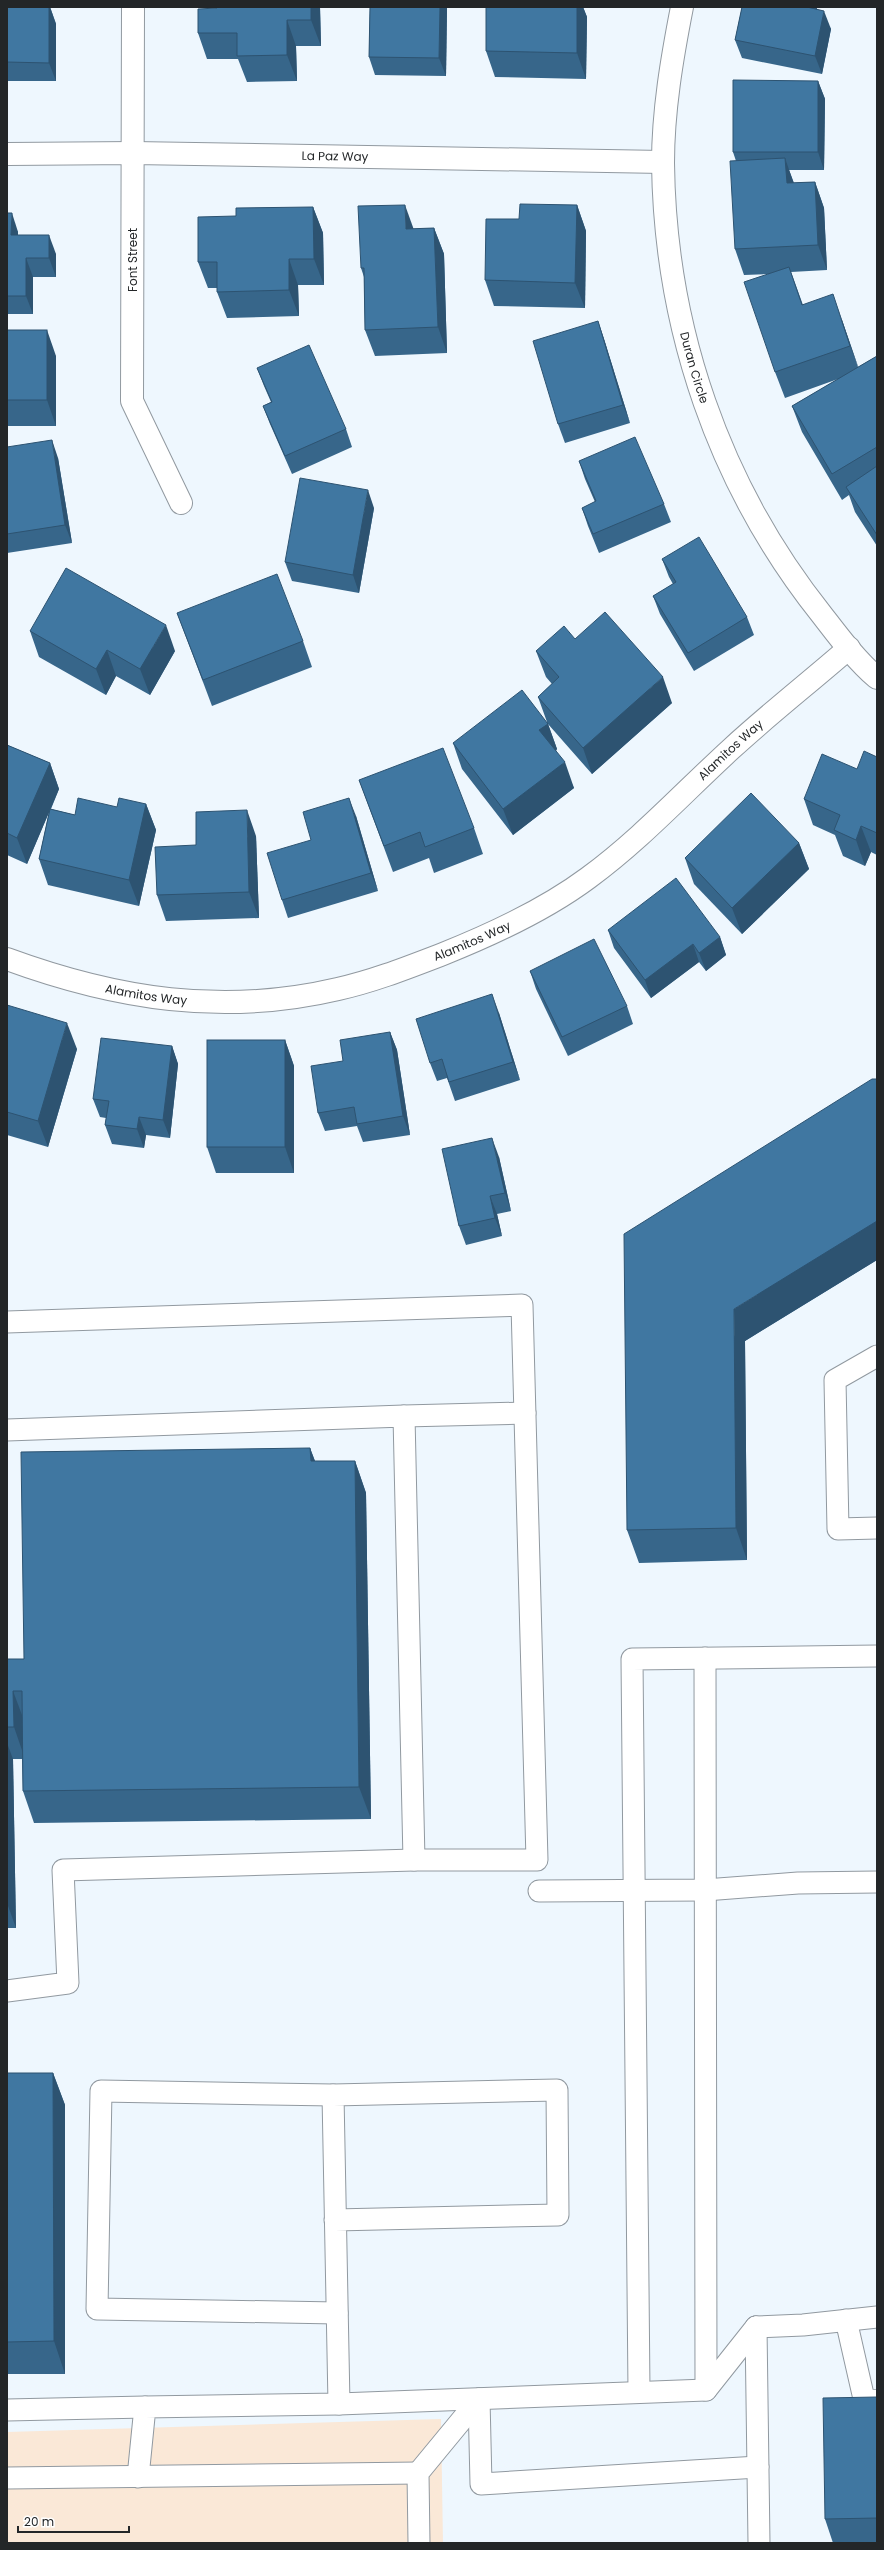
<svg xmlns="http://www.w3.org/2000/svg" width="884" height="2550" font-family="Poppins,sans-serif">
  <style>
    .commercial { fill: #fae8d7 }
    .lines { fill: none; stroke-linecap: round; stroke-linejoin: round }
    .service-casing { stroke: #9199a0; stroke-width: 23 }
    .minor-casing { stroke: #9199a0; stroke-width: 24 }
    .service { stroke: #fff; stroke-width: 21 }
    .minor { stroke: #fff; stroke-width: 22 }
    .wall { fill: #37668a }
    .shaded-wall { fill: #2d5371 }
    .building { fill: #4077a1; stroke: #2d5371 }
    .labels { text-anchor: middle; stroke-width: 4; stroke-linejoin: round; paint-order: stroke }
    .street-label { font-size: 12px; fill: #232628; stroke: #fff }
  </style>
  <rect width="100%" height="100%" fill="#eef7fe"/>
  <!-- commercial -->
  <path class="commercial" d="M 441,2419 L 443,2543 L 7,2543 L 7,2432 Z"/>
  <g class="lines">
    <defs>
      <g id="service">
        <path d="M 7,1322 L 522,1305 L 537,1860 L 414,1860 L 63,1870 L 68,1983 L 7,1991"/>
        <path d="M 877,1356 L 835,1380 L 838,1529 L 877,1528"/>
        <path d="M 404,1416 L 525,1413"/>
        <path d="M 7,1430 L 404,1416 L 414,1860"/>
        <path d="M 705,1658 L 706,2390"/>
        <path d="M 539,1891 L 705,1890 L 798,1883 L 877,1882"/>
        <path d="M 333,2095 L 101,2091 L 97,2309 L 337,2313"/>
        <path d="M 846,2320 L 864,2399 L 877,2401"/>
        <path d="M 756,2327 L 759,2543"/>
        <path d="M 756,2327 L 803,2325 L 877,2317"/>
        <path d="M 639,2391 L 632,1659 L 877,1656"/>
        <path d="M 479,2399 L 481,2484 L 758,2467"/>
        <path d="M 339,2404 L 706,2390 L 756,2327"/>
        <path d="M 7,2410 L 145,2407"/>
        <path d="M 138,2477 L 145,2407 L 339,2404 L 333,2095 L 557,2090 L 558,2215 L 335,2220"/>
        <path d="M 7,2478 L 418,2473"/>
        <path d="M 419,2543 L 418,2473 L 479,2399"/>
      </g>
      <g id="minor">
        <path d="M 133,7 L 132,401 L 181,503"/>
        <path id="s1" d="M 682,7 C 672,58 663,111 663,163 C 665,328 719,486 822,615 C 839,637 856,660 877,678"/>
        <path id="s2" d="M 7,154 L 134,153 L 663,162"/>
        <path id="s3" d="M 7,959 C 116,999 223,1016 338,989 C 374,981 409,967 443,954 C 493,934 545,910 588,878 C 640,840 684,792 731,749 C 769,714 810,682 849,648"/>
      </g>
    </defs>
    <!-- service casing -->
    <use href="#service" class="service-casing"/>
    <!-- minor casing -->
    <use href="#minor" class="minor-casing"/>
    <!-- service -->
    <use href="#service" class="service"/>
    <!-- minor -->
    <use href="#minor" class="minor"/>
  </g>
  <!-- wall -->
  <g class="wall">
    <path d="M 7,7 L 50,7 L 56,24 L 56,81 L 7,81 Z"/>
    <path d="M 217,7 L 320,7 L 321,46 L 296,46 L 297,81 L 247,82 L 238,59 L 207,59 L 198,33 L 217,8 Z"/>
    <path d="M 370,7 L 447,7 L 446,76 L 375,75 L 369,57 Z"/>
    <path d="M 486,7 L 583,7 L 587,17 L 586,79 L 495,77 L 486,51 Z"/>
    <path d="M 742,7 L 817,7 L 817,9 L 831,29 L 822,74 L 742,58 L 735,40 Z"/>
    <path d="M 818,81 L 825,99 L 824,170 L 789,170 L 794,183 L 815,182 L 824,208 L 827,270 L 791,272 L 803,305 L 842,320 L 858,367 L 877,356 L 877,546 L 855,512 L 849,495 L 842,500 L 802,432 L 792,406 L 838,379 L 785,398 L 775,372 L 770,274 L 744,275 L 735,249 L 736,161 L 733,152 Z"/>
    <path d="M 577,205 L 586,231 L 585,308 L 494,306 L 485,280 L 519,219 Z"/>
    <path d="M 313,207 L 323,233 L 324,285 L 298,285 L 299,316 L 227,318 L 217,292 L 217,288 L 208,288 L 198,262 L 236,216 Z"/>
    <path d="M 7,213 L 18,232 L 18,235 L 56,254 L 56,277 L 33,277 L 33,314 L 7,314 Z"/>
    <path d="M 434,228 L 444,254 L 447,353 L 375,356 L 365,330 L 364,277 L 361,268 L 414,229 Z"/>
    <path d="M 598,321 L 604,339 L 630,423 L 565,443 L 558,424 Z"/>
    <path d="M 7,330 L 56,356 L 56,426 L 7,426 Z"/>
    <path d="M 257,368 L 346,429 L 352,447 L 292,474 L 270,424 L 263,406 L 271,402 L 264,386 Z"/>
    <path d="M 7,447 L 58,458 L 72,543 L 7,553 Z"/>
    <path d="M 579,461 L 664,504 L 671,522 L 599,553 L 588,526 L 582,508 L 595,502 L 585,479 Z"/>
    <path d="M 374,508 L 359,593 L 292,581 L 285,562 Z"/>
    <path d="M 662,559 L 747,617 L 754,635 L 694,671 L 660,614 L 653,596 L 673,584 L 669,577 Z"/>
    <path d="M 177,613 L 303,641 L 312,667 L 212,706 Z"/>
    <path d="M 30,631 L 175,651 L 150,695 L 116,676 L 106,695 L 39,657 Z"/>
    <path d="M 575,639 L 672,703 L 592,774 L 548,724 L 557,749 L 556,751 L 574,788 L 513,835 L 462,769 L 453,743 L 547,722 L 538,697 L 552,684 L 546,677 L 536,651 Z"/>
    <path d="M 7,745 L 50,763 L 59,789 L 51,809 L 75,815 L 117,807 L 146,804 L 156,830 L 139,906 L 48,885 L 39,859 L 49,812 L 27,864 L 7,855 Z"/>
    <path d="M 877,757 L 877,855 L 871,852 L 865,866 L 843,856 L 835,835 L 813,825 L 804,799 L 857,769 Z"/>
    <path d="M 359,780 L 474,828 L 483,854 L 434,873 L 429,858 L 393,872 Z"/>
    <path d="M 356,816 L 378,891 L 288,918 L 282,900 L 311,840 Z"/>
    <path d="M 256,836 L 259,918 L 166,921 L 157,895 L 196,845 Z"/>
    <path d="M 799,843 L 809,869 L 742,934 L 694,884 L 685,858 Z"/>
    <path d="M 608,930 L 720,937 L 726,955 L 706,971 L 699,962 L 651,998 L 614,948 Z"/>
    <path d="M 530,971 L 627,1006 L 633,1024 L 568,1056 L 536,989 Z"/>
    <path d="M 7,1005 L 77,1049 L 48,1147 L 7,1135 Z"/>
    <path d="M 499,1013 L 520,1080 L 455,1101 L 447,1078 L 437,1081 L 430,1063 Z"/>
    <path d="M 390,1032 L 397,1050 L 410,1135 L 363,1142 L 357,1126 L 325,1131 L 318,1113 L 343,1061 Z"/>
    <path d="M 285,1040 L 294,1066 L 294,1173 L 216,1173 L 207,1147 Z"/>
    <path d="M 172,1046 L 178,1064 L 170,1138 L 146,1135 L 144,1148 L 112,1144 L 105,1125 L 106,1118 L 100,1117 L 93,1099 Z"/>
    <path d="M 877,1079 L 877,1260 L 745,1341 L 747,1560 L 639,1563 L 627,1530 Z"/>
    <path d="M 499,1157 L 511,1211 L 497,1214 L 502,1236 L 466,1245 L 459,1226 Z"/>
    <path d="M 310,1448 L 315,1461 L 355,1461 L 366,1493 L 371,1819 L 34,1823 L 23,1791 L 22,1759 L 13,1759 L 16,1928 L 7,1928 L 7,1659 L 24,1659 Z"/>
    <path d="M 7,2073 L 53,2073 L 65,2105 L 65,2374 L 7,2374 Z"/>
    <path d="M 877,2397 L 877,2543 L 833,2543 L 825,2519 Z"/>
  </g>
  <!-- shaded-wall -->
  <g class="shaded-wall">
    <path d="M 49,7 L 50,7 L 56,24 L 56,81 L 49,63 Z"/>
    <path d="M 311,7 L 320,7 L 321,46 L 311,20 Z"/>
    <path d="M 440,7 L 447,7 L 446,76 L 439,58 Z"/>
    <path d="M 577,7 L 583,7 L 587,17 L 586,79 L 577,53 Z"/>
    <path d="M 807,7 L 817,7 L 814,25 Z"/>
    <path d="M 824,11 L 831,29 L 822,74 L 815,56 Z"/>
    <path d="M 287,20 L 296,46 L 297,81 L 287,55 Z"/>
    <path d="M 818,81 L 825,99 L 824,170 L 818,152 Z"/>
    <path d="M 785,158 L 794,184 L 787,183 Z"/>
    <path d="M 815,182 L 824,208 L 827,270 L 818,245 Z"/>
    <path d="M 405,205 L 414,230 L 406,229 Z"/>
    <path d="M 577,205 L 586,231 L 585,308 L 575,283 Z"/>
    <path d="M 313,207 L 323,233 L 324,285 L 314,259 Z"/>
    <path d="M 12,213 L 18,232 L 18,253 L 11,235 Z"/>
    <path d="M 434,228 L 444,254 L 447,353 L 438,327 Z"/>
    <path d="M 49,235 L 56,254 L 56,277 L 49,258 Z"/>
    <path d="M 26,258 L 33,277 L 33,314 L 26,296 Z"/>
    <path d="M 289,259 L 298,285 L 299,316 L 289,290 Z"/>
    <path d="M 833,294 L 860,372 L 850,346 Z"/>
    <path d="M 598,321 L 604,339 L 630,423 L 623,405 Z"/>
    <path d="M 47,330 L 56,356 L 56,426 L 47,400 Z"/>
    <path d="M 52,440 L 58,458 L 72,543 L 65,525 Z"/>
    <path d="M 368,490 L 374,508 L 359,593 L 353,575 Z"/>
    <path d="M 166,625 L 175,651 L 150,695 L 140,669 Z"/>
    <path d="M 107,650 L 116,676 L 106,695 L 96,669 Z"/>
    <path d="M 663,677 L 672,703 L 592,774 L 583,748 Z"/>
    <path d="M 548,724 L 557,749 L 549,756 L 539,730 Z"/>
    <path d="M 565,762 L 574,788 L 513,835 L 503,809 Z"/>
    <path d="M 50,763 L 59,789 L 27,864 L 17,838 Z"/>
    <path d="M 349,798 L 356,816 L 378,891 L 371,873 Z"/>
    <path d="M 146,804 L 156,830 L 139,906 L 129,880 Z"/>
    <path d="M 247,810 L 256,836 L 259,918 L 249,892 Z"/>
    <path d="M 861,826 L 871,852 L 865,866 L 856,840 Z"/>
    <path d="M 799,843 L 809,869 L 742,934 L 732,908 Z"/>
    <path d="M 720,937 L 726,955 L 706,971 L 699,953 Z"/>
    <path d="M 693,944 L 699,962 L 651,998 L 645,980 Z"/>
    <path d="M 492,994 L 499,1013 L 520,1080 L 513,1062 Z"/>
    <path d="M 67,1023 L 77,1049 L 48,1147 L 38,1121 Z"/>
    <path d="M 390,1032 L 397,1050 L 410,1135 L 403,1116 Z"/>
    <path d="M 285,1040 L 294,1066 L 294,1173 L 285,1147 Z"/>
    <path d="M 172,1046 L 178,1064 L 170,1138 L 163,1120 Z"/>
    <path d="M 139,1117 L 146,1135 L 144,1148 L 137,1129 Z"/>
    <path d="M 492,1138 L 499,1157 L 511,1211 L 505,1193 Z"/>
    <path d="M 490,1196 L 497,1214 L 502,1236 L 495,1218 Z"/>
    <path d="M 877,1221 L 877,1260 L 745,1341 L 747,1560 L 736,1528 L 734,1309 Z"/>
    <path d="M 310,1448 L 322,1480 L 311,1461 Z"/>
    <path d="M 355,1461 L 366,1493 L 371,1819 L 359,1787 Z"/>
    <path d="M 13,1691 L 25,1723 L 25,1759 L 14,1727 Z"/>
    <path d="M 7,1743 L 13,1759 L 16,1928 L 7,1903 Z"/>
    <path d="M 53,2073 L 65,2105 L 65,2374 L 54,2341 Z"/>
  </g>
  <!-- building -->
  <g class="building">
    <path d="M 7,7 L 49,7 L 49,63 L 7,62 Z"/>
    <path d="M 217,7 L 311,7 L 311,20 L 287,20 L 287,55 L 237,56 L 237,33 L 198,33 L 198,9 L 217,8 Z"/>
    <path d="M 370,7 L 440,7 L 439,58 L 369,57 Z"/>
    <path d="M 486,7 L 577,7 L 577,53 L 486,51 Z"/>
    <path d="M 742,7 L 807,7 L 824,11 L 815,56 L 735,40 Z"/>
    <path d="M 733,80 L 818,81 L 818,152 L 733,152 Z"/>
    <path d="M 785,158 L 787,183 L 815,182 L 818,245 L 735,249 L 730,161 Z"/>
    <path d="M 520,204 L 577,205 L 575,283 L 485,280 L 486,219 L 519,219 Z"/>
    <path d="M 405,205 L 406,229 L 434,228 L 438,327 L 365,330 L 364,268 L 361,268 L 358,206 Z"/>
    <path d="M 313,207 L 314,259 L 289,259 L 289,290 L 217,292 L 217,262 L 198,262 L 198,217 L 236,216 L 236,208 Z"/>
    <path d="M 7,213 L 12,213 L 11,235 L 49,235 L 49,258 L 26,258 L 26,296 L 7,296 Z"/>
    <path d="M 789,267 L 802,305 L 833,294 L 850,346 L 775,372 L 744,282 Z"/>
    <path d="M 598,321 L 623,405 L 558,424 L 533,341 Z"/>
    <rect x="7" y="330" width="40" height="70"/>
    <path d="M 309,345 L 346,429 L 285,456 L 263,406 L 272,402 L 257,368 Z"/>
    <path d="M 877,356 L 877,447 L 832,474 L 792,406 Z"/>
    <path d="M 635,437 L 664,504 L 593,534 L 582,508 L 596,501 L 579,461 Z"/>
    <path d="M 52,440 L 65,525 L 7,534 L 7,447 Z"/>
    <path d="M 877,466 L 877,535 L 846,487 Z"/>
    <path d="M 300,478 L 368,490 L 353,575 L 285,562 Z"/>
    <path d="M 699,537 L 747,617 L 688,653 L 653,596 L 676,582 L 662,559 Z"/>
    <path d="M 66,568 L 166,625 L 140,669 L 107,650 L 96,669 L 30,631 Z"/>
    <path d="M 277,574 L 303,641 L 203,680 L 177,613 Z"/>
    <path d="M 605,612 L 663,677 L 583,748 L 538,697 L 559,677 L 536,651 L 564,626 L 575,639 Z"/>
    <path d="M 522,690 L 548,724 L 539,730 L 565,762 L 503,809 L 453,743 Z"/>
    <path d="M 7,745 L 50,763 L 17,838 L 7,833 Z"/>
    <path d="M 443,748 L 474,828 L 425,847 L 420,832 L 384,846 L 359,780 Z"/>
    <path d="M 864,751 L 877,757 L 877,833 L 861,826 L 856,840 L 834,830 L 840,815 L 804,799 L 822,754 L 857,769 Z"/>
    <path d="M 751,793 L 799,843 L 732,908 L 685,858 Z"/>
    <path d="M 78,798 L 117,807 L 119,798 L 146,804 L 129,880 L 39,859 L 50,809 L 75,815 Z"/>
    <path d="M 349,798 L 371,873 L 282,900 L 267,853 L 311,840 L 303,812 Z"/>
    <path d="M 247,810 L 249,892 L 157,895 L 155,847 L 196,845 L 196,812 Z"/>
    <path d="M 676,878 L 720,937 L 699,953 L 693,944 L 645,980 L 608,930 Z"/>
    <path d="M 594,939 L 627,1006 L 562,1037 L 530,971 Z"/>
    <path d="M 492,994 L 513,1062 L 449,1082 L 442,1059 L 430,1063 L 416,1019 Z"/>
    <path d="M 7,1005 L 67,1023 L 38,1121 L 7,1112 Z"/>
    <path d="M 390,1032 L 403,1116 L 357,1124 L 354,1107 L 318,1113 L 311,1066 L 343,1061 L 340,1040 Z"/>
    <path d="M 101,1038 L 172,1046 L 163,1120 L 139,1117 L 137,1129 L 105,1125 L 109,1101 L 93,1099 Z"/>
    <rect x="207" y="1040" width="78" height="107"/>
    <path d="M 872,1079 L 877,1079 L 877,1221 L 734,1309 L 736,1528 L 627,1530 L 624,1234 Z"/>
    <path d="M 492,1138 L 505,1193 L 490,1196 L 495,1218 L 459,1226 L 442,1149 Z"/>
    <path d="M 310,1448 L 311,1461 L 355,1461 L 359,1787 L 23,1791 L 22,1691 L 13,1691 L 14,1727 L 7,1727 L 7,1659 L 24,1659 L 21,1452 Z"/>
    <path d="M 7,2073 L 53,2073 L 54,2341 L 7,2342 Z"/>
    <path d="M 877,2397 L 877,2518 L 825,2519 L 823,2398 Z"/>
  </g>
  <g class="labels">
    <!-- street labels -->
    <g class="street-label">
      <text dy="4" stroke="none"><textPath href="#s2" startOffset="328">La Paz Way</textPath></text>
      <text transform="translate(133 260) rotate(-90)" y="4">Font Street</text>
      <text dy="4" stroke="none"><textPath href="#s1" startOffset="365">Duran Circle</textPath></text>
      <text dy="4" stroke="none"><textPath href="#s3" startOffset="804">Alamitos Way</textPath></text>
      <text dy="4" stroke="none"><textPath href="#s3" startOffset="480">Alamitos Way</textPath></text>
      <text dy="4" stroke="none"><textPath href="#s3" startOffset="144">Alamitos Way</textPath></text>
    </g>
  </g>
  <!-- border -->
  <rect width="884" height="2550" fill="none" stroke="#232628" stroke-width="16"/>
  <!-- scale -->
  <path d="M18 2526v6h111v-6" fill="none" stroke="#232628" stroke-width="2"/>
  <text x="24" y="2526" font-size="12" fill="#232628" stroke="#ffffff" stroke-width="3" paint-order="stroke">20 m</text>
</svg>
